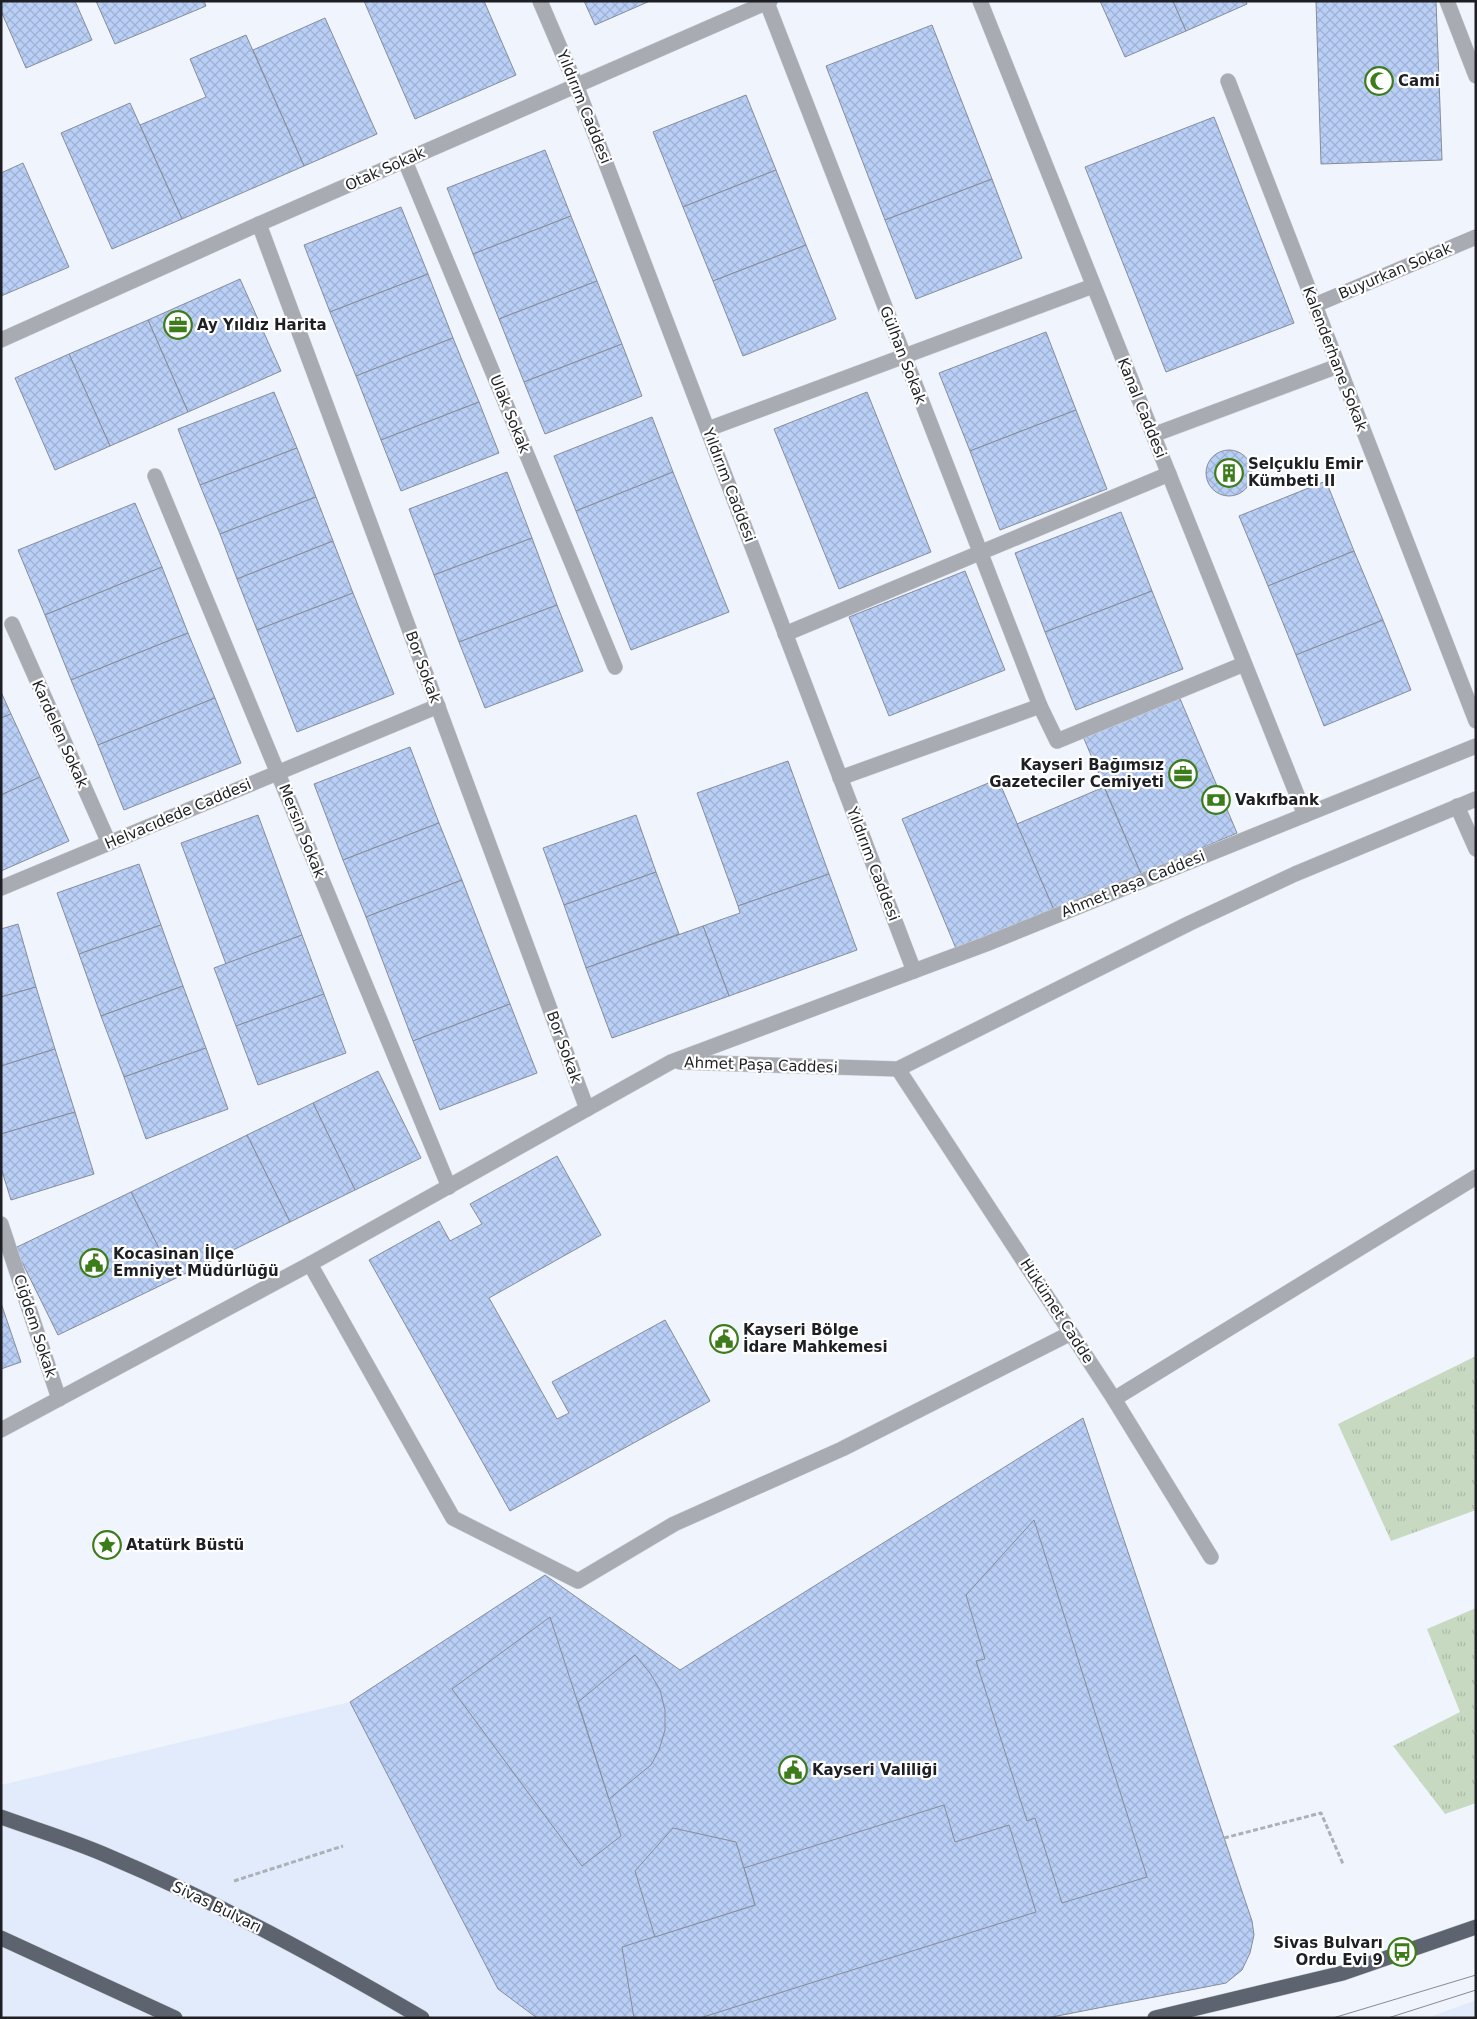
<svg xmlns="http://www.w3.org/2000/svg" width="1477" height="2019" font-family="'DejaVu Sans',sans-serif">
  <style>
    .built { fill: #e2ebfb }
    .grass { fill: url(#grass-tufts) }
    .building { fill: url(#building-cross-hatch); stroke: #868d9a }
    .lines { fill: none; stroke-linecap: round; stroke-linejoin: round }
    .minor-casing { stroke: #ced2da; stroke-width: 16 }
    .tertiary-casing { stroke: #ced2da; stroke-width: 16 }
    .trunk-casing { stroke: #ced2da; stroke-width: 16 }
    .path { stroke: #acb0b7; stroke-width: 3; stroke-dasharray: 5 2.5; stroke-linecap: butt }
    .minor { stroke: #a8abb1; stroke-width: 15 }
    .tertiary { stroke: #a8abb1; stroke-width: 15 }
    .trunk { stroke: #5e646f; stroke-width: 15 }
    .tram { stroke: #878a91; stroke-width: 1 }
    .labels { text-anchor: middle; stroke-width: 4.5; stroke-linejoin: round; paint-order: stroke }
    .poi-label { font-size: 15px; font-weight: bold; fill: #1d1f24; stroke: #fff; text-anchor: start }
    .street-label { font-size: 15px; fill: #1d1f24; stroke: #fff }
  </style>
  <defs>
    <pattern id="grass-tufts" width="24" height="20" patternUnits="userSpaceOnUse" patternTransform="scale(1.25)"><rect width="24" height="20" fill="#c8d9c2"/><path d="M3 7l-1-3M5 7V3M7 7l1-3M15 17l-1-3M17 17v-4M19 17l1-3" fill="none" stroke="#abbaa7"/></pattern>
    <pattern id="building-cross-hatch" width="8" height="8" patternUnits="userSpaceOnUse" patternTransform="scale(1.25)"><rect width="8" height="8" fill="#bacff6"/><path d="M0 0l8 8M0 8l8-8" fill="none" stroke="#9fb1d3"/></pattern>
  </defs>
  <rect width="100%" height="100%" fill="#f0f4fd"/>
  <!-- built -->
  <g class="built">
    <path d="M 350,1702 L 498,1989 L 537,2018 L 1,2018 L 1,1785 Z"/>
    <path d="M 1476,2000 L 1476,2018 L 1427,2018 Z"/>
  </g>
  <!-- grass -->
  <g class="grass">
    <path d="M 1476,1356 L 1476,1510 L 1391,1541 L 1338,1424 Z"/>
    <path d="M 1476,1608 L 1476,1803 L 1445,1814 L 1393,1746 L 1460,1712 L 1427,1629 Z"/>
  </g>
  <!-- building -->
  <g class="building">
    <path d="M 1,1 L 75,1 L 92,40 L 26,68 L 1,11 Z"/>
    <path d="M 96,1 L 204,1 L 206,6 L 115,44 Z"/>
    <path d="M 364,1 L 484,1 L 516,75 L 415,119 Z"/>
    <path d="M 584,1 L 650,1 L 595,25 Z"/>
    <path d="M 1100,1 L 1173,1 L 1186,31 L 1125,57 Z"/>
    <path d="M 1173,1 L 1246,1 L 1247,4 L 1186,31 Z"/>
    <path d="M 1316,1 L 1436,1 L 1442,160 L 1321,164 Z"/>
    <path d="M 325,18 L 377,134 L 304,166 L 253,50 Z"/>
    <path d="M 932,25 L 992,179 L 885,220 L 826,66 Z"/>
    <path d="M 246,35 L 304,166 L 182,219 L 140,125 L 206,97 L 190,59 Z"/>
    <path d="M 746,95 L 776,170 L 683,207 L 653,132 Z"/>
    <path d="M 130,103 L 182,219 L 112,249 L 61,133 Z"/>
    <path d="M 1214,117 L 1294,323 L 1166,372 L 1085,167 Z"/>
    <path d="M 545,150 L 571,216 L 473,254 L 447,188 Z"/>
    <path d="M 23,163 L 69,267 L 1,296 L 1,173 Z"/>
    <path d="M 776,170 L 806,245 L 713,281 L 683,207 Z"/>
    <path d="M 992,179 L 1022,258 L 916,299 L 885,220 Z"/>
    <path d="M 401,207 L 428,274 L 330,312 L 304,245 Z"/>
    <path d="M 571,216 L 597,281 L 499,319 L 473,254 Z"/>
    <path d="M 806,245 L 836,319 L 743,356 L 713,281 Z"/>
    <path d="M 428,274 L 453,338 L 356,376 L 330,312 Z"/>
    <path d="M 240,279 L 281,371 L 188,412 L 148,320 Z"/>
    <path d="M 597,281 L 622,344 L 524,382 L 499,319 Z"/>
    <path d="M 148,320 L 188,412 L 110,446 L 69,354 Z"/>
    <path d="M 1046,332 L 1076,410 L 970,451 L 939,373 Z"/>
    <path d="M 453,338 L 479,402 L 381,440 L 356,376 Z"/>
    <path d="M 622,344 L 642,396 L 545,434 L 524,382 Z"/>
    <path d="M 69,354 L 110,446 L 55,470 L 15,378 Z"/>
    <path d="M 274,392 L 297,448 L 200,485 L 178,429 Z"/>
    <path d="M 867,392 L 931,552 L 839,589 L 774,429 Z"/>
    <path d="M 479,402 L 499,453 L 401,491 L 381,440 Z"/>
    <path d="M 1076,410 L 1107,489 L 1000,530 L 970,451 Z"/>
    <path d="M 652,417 L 673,472 L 576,511 L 554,456 Z"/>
    <path d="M 297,448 L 316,497 L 220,534 L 200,485 Z"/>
    <circle cx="1229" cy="473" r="23"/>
    <path d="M 507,472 L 532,538 L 434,575 L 409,509 Z"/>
    <path d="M 673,472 L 729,612 L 631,650 L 576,511 Z"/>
    <path d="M 1326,481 L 1354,551 L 1268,586 L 1239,516 Z"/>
    <path d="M 316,497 L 333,541 L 237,579 L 220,534 Z"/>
    <path d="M 135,503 L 162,567 L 45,615 L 18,550 Z"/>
    <path d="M 1121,512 L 1152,591 L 1045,632 L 1015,553 Z"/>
    <path d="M 532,538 L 557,605 L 459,642 L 434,575 Z"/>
    <path d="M 333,541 L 353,593 L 257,630 L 237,579 Z"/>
    <path d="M 1354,551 L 1383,620 L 1296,655 L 1268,586 Z"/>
    <path d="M 162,567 L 188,633 L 71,680 L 45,615 Z"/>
    <path d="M 965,571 L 1005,670 L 889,716 L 849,617 Z"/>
    <path d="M 1152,591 L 1183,669 L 1076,710 L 1045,632 Z"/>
    <path d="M 353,593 L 394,694 L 297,732 L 257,630 Z"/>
    <path d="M 557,605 L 583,671 L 485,708 L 459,642 Z"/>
    <path d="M 1383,620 L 1411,690 L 1324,726 L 1296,655 Z"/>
    <path d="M 188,633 L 215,698 L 98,745 L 71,680 Z"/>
    <path d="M 1,692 L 11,714 L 1,718 Z"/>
    <path d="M 1178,694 L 1237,833 L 1141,874 L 1082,734 Z"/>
    <path d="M 215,698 L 241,763 L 124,810 L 98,745 Z"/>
    <path d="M 11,714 L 40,777 L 1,795 L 1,718 Z"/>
    <path d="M 410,747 L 439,823 L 343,860 L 314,784 Z"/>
    <path d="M 788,761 L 829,874 L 738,906 L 697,793 Z"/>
    <path d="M 40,777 L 69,841 L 1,871 L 1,795 Z"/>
    <path d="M 998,779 L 1054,910 L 957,951 L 902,819 Z"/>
    <path d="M 1104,787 L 1141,874 L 1054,910 L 1017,824 Z"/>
    <path d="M 258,815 L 302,935 L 226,964 L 181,843 Z"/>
    <path d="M 636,815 L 656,872 L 564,905 L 543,848 Z"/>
    <path d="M 439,823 L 462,880 L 366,917 L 343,860 Z"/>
    <path d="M 139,864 L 161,925 L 79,954 L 57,893 Z"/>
    <path d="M 656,872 L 679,934 L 586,968 L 564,905 Z"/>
    <path d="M 829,874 L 857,950 L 729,996 L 703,926 L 740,913 L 738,906 Z"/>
    <path d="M 462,880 L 510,1004 L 413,1041 L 366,917 Z"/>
    <path d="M 18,924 L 36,987 L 1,997 L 1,929 Z"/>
    <path d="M 161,925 L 183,986 L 101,1016 L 79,954 Z"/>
    <path d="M 703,926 L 729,996 L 612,1038 L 586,968 Z"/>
    <path d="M 302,935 L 324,994 L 236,1026 L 214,968 Z"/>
    <path d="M 183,986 L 206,1048 L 124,1077 L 101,1016 Z"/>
    <path d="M 36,987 L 55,1049 L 1,1066 L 1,997 Z"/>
    <path d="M 324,994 L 346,1053 L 258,1085 L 236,1026 Z"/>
    <path d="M 510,1004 L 537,1073 L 440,1110 L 413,1041 Z"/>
    <path d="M 206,1048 L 228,1109 L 146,1139 L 124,1077 Z"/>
    <path d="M 55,1049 L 75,1112 L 1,1134 L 1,1066 Z"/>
    <path d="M 378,1071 L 421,1158 L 355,1190 L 313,1103 Z"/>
    <path d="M 313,1103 L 355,1190 L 290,1222 L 247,1135 Z"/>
    <path d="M 75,1112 L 94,1174 L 11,1200 L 1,1168 L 1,1134 Z"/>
    <path d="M 247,1135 L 290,1222 L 174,1279 L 131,1192 Z"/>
    <path d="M 557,1156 L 601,1235 L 489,1298 L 557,1419 L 569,1413 L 552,1382 L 665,1320 L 710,1401 L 510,1511 L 369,1260 L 439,1221 L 450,1241 L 482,1224 L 470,1204 Z"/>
    <path d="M 131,1192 L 174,1279 L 58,1335 L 15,1248 Z"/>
    <path d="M 1,1303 L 21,1362 L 1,1369 Z"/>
    <path d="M 1083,1418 L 1252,1921 L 1254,1935 L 1250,1953 L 1242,1970 L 1226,1983 L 1047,2018 L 537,2018 L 498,1989 L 350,1702 L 545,1575 L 680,1670 Z"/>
    <path d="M 1034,1520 L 1147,1877 L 1062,1903 L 1035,1818 L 1027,1821 L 976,1661 L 985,1659 L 966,1595 Z"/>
    <path d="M 550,1617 L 621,1836 L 582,1866 L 452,1689 Z"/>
    <path d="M 635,1655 L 650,1673 L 660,1690 L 665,1710 L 665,1730 L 659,1750 L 651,1765 L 609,1799 L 578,1702 Z"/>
    <path d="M 944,1805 L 955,1842 L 1009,1825 L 1036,1912 L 700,2018 L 634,2018 L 622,1947 L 755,1905 L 744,1868 Z"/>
    <path d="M 673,1828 L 736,1842 L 755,1905 L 655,1937 L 635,1871 Z"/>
  </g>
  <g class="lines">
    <defs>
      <g id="minor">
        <path d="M 540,1 L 576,85 L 914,971"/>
        <path d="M 980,1 L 1305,815"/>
        <path d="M 1447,1 L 1476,76"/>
        <path d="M 767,3 L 1040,706 L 1057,741 L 1244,664"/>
        <path d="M 1228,81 L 1476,721"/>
        <path d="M 405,161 L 615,667"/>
        <path d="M 259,224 L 587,1109"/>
        <path d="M 1315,305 L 1476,237"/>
        <path d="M 1,340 L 259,224 L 770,1"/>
        <path d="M 708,429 L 1093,286"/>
        <path d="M 1153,435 L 1338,366"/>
        <path d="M 155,476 L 449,1187"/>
        <path d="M 12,624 L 109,843"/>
        <path d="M 785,634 L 1169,474"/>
        <path d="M 840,778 L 1040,706"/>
        <path d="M 1457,806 L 1476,849"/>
        <path d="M 1,888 L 438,706"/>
        <path d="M 898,1069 L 1114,1399 L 1211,1557"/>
        <path d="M 1,1224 L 59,1399"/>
        <path d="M 310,1264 L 453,1518 L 578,1581 L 674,1524 L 842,1449 L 1071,1333"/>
        <path d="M 1114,1399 L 1476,1177"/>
      </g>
      <g id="tertiary">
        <path d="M 680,1062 L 898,1069 L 1190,923 L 1295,874 L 1476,799"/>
        <path d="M 1,1430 L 310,1264 L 671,1062 L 986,944 L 1476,746"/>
      </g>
      <g id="trunk">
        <path d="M 1,1817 C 37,1830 74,1841 108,1856 C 217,1902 321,1959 422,2018"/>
        <path d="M 1,1938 L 175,2018"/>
        <path d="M 1155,2018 L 1343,1973 L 1476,1927"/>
      </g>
    </defs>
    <!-- minor casing -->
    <use href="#minor" class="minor-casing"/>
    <!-- tertiary casing -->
    <use href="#tertiary" class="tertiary-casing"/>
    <!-- trunk casing -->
    <use href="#trunk" class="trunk-casing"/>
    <!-- path -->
    <g class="path">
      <path d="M 1224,1838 L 1321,1813 L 1343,1864"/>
      <path d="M 234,1881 L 343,1846"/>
    </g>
    <!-- minor -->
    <use href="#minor" class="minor"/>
    <!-- tertiary -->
    <use href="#tertiary" class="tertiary"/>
    <!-- trunk -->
    <use href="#trunk" class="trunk"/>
    <!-- tram -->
    <g class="tram">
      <path d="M 1333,2018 L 1476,1975"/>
      <path d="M 1388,2018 L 1476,1990"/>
    </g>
  </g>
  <!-- icons -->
  <defs>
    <symbol id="mosque-ring" viewBox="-11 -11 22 22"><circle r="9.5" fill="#fff" stroke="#3c7c1b" stroke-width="1.5"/><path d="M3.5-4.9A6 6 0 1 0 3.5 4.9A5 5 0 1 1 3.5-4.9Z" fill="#3c7c1b"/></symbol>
    <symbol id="office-ring" viewBox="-11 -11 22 22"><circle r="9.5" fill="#fff" stroke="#3c7c1b" stroke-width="1.5"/><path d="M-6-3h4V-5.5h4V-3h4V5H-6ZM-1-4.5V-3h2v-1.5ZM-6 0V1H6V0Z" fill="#3c7c1b"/></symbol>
    <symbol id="building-ring" viewBox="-11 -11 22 22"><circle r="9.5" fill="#fff" stroke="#3c7c1b" stroke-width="1.5"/><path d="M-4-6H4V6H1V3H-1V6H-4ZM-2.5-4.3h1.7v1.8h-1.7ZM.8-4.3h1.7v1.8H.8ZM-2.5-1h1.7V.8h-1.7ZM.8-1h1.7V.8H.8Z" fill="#3c7c1b"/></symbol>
    <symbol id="bank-ring" viewBox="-11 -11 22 22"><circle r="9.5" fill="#fff" stroke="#3c7c1b" stroke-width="1.5"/><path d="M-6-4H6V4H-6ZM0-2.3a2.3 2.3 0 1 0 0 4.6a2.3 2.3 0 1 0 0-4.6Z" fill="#3c7c1b"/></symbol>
    <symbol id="civic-ring" viewBox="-11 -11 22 22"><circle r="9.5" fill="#fff" stroke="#3c7c1b" stroke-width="1.5"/><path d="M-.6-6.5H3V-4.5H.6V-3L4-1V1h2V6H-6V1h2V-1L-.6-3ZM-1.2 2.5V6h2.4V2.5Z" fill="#3c7c1b"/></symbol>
    <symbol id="sight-ring" viewBox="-11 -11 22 22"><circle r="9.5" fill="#fff" stroke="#3c7c1b" stroke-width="1.5"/><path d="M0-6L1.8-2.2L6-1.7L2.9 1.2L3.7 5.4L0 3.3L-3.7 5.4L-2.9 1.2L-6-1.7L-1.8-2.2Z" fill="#3c7c1b"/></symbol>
    <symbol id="bus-ring" viewBox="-11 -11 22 22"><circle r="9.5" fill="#fff" stroke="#3c7c1b" stroke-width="1.5"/><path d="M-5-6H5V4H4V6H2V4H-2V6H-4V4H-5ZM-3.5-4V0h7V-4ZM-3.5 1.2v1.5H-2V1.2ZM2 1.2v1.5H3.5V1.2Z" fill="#3c7c1b"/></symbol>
  </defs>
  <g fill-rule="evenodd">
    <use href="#mosque-ring" x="1363" y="65" width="32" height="32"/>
    <use href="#office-ring" x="162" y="309" width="32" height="32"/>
    <use href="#building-ring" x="1213" y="457" width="32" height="32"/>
    <use href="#office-ring" x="1167" y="758" width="32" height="32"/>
    <use href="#bank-ring" x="1200" y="784" width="32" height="32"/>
    <use href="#civic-ring" x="78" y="1247" width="32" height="32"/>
    <use href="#civic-ring" x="708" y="1323" width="32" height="32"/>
    <use href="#sight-ring" x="91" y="1529" width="32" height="32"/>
    <use href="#civic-ring" x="777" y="1754" width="32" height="32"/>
    <use href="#bus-ring" x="1386" y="1936" width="32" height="32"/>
  </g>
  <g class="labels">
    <!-- poi labels -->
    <g class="poi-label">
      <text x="1398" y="86">Cami</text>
      <text x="197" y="330">Ay Yıldız Harita</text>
      <text x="1248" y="469">Selçuklu Emir<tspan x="1248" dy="17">Kümbeti II</tspan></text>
      <text x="1164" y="770" text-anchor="end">Kayseri Bağımsız<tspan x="1164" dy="17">Gazeteciler Cemiyeti</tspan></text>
      <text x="1235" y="805">Vakıfbank</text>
      <text x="113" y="1259">Kocasinan İlçe<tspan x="113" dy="17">Emniyet Müdürlüğü</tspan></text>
      <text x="743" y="1335">Kayseri Bölge<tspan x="743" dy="17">İdare Mahkemesi</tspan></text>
      <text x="126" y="1550">Atatürk Büstü</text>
      <text x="812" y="1775">Kayseri Valiliği</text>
      <text x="1383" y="1948" text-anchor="end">Sivas Bulvarı<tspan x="1383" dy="17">Ordu Evi 9</tspan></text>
    </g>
    <!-- street labels -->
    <g class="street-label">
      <text transform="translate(584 107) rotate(68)" y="5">Yıldırım Caddesi</text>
      <text transform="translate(385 169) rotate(-24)" y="5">Otak Sokak</text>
      <text transform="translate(1395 271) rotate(-23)" y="5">Buyurkan Sokak</text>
      <text transform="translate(903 355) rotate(69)" y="5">Gülhan Sokak</text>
      <text transform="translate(1335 359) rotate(69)" y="5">Kalenderhane Sokak</text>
      <text transform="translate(1142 408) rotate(68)" y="5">Kanal Caddesi</text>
      <text transform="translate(510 414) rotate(68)" y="5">Ulak Sokak</text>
      <text transform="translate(729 485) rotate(69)" y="5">Yıldırım Caddesi</text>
      <text transform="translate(423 667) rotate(70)" y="5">Bor Sokak</text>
      <text transform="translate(60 734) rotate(66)" y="5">Kardelen Sokak</text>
      <text transform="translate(178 814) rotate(-23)" y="5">Helvacıdede Caddesi</text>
      <text transform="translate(302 831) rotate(68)" y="5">Mersin Sokak</text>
      <text transform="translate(873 864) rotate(69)" y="5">Yıldırım Caddesi</text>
      <text transform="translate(1133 884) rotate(-22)" y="5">Ahmet Paşa Caddesi</text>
      <text transform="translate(564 1047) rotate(70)" y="5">Bor Sokak</text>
      <text transform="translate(761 1065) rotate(2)" y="5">Ahmet Paşa Caddesi</text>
      <text transform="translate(1057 1311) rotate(57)" y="5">Hükümet Cadde</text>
      <text transform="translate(35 1326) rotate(72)" y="5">Ciğdem Sokak</text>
      <text transform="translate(217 1907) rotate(26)" y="5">Sivas Bulvarı</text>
    </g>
  </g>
  <!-- border -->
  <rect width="1477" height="2019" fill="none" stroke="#1d1f24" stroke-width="5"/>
</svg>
